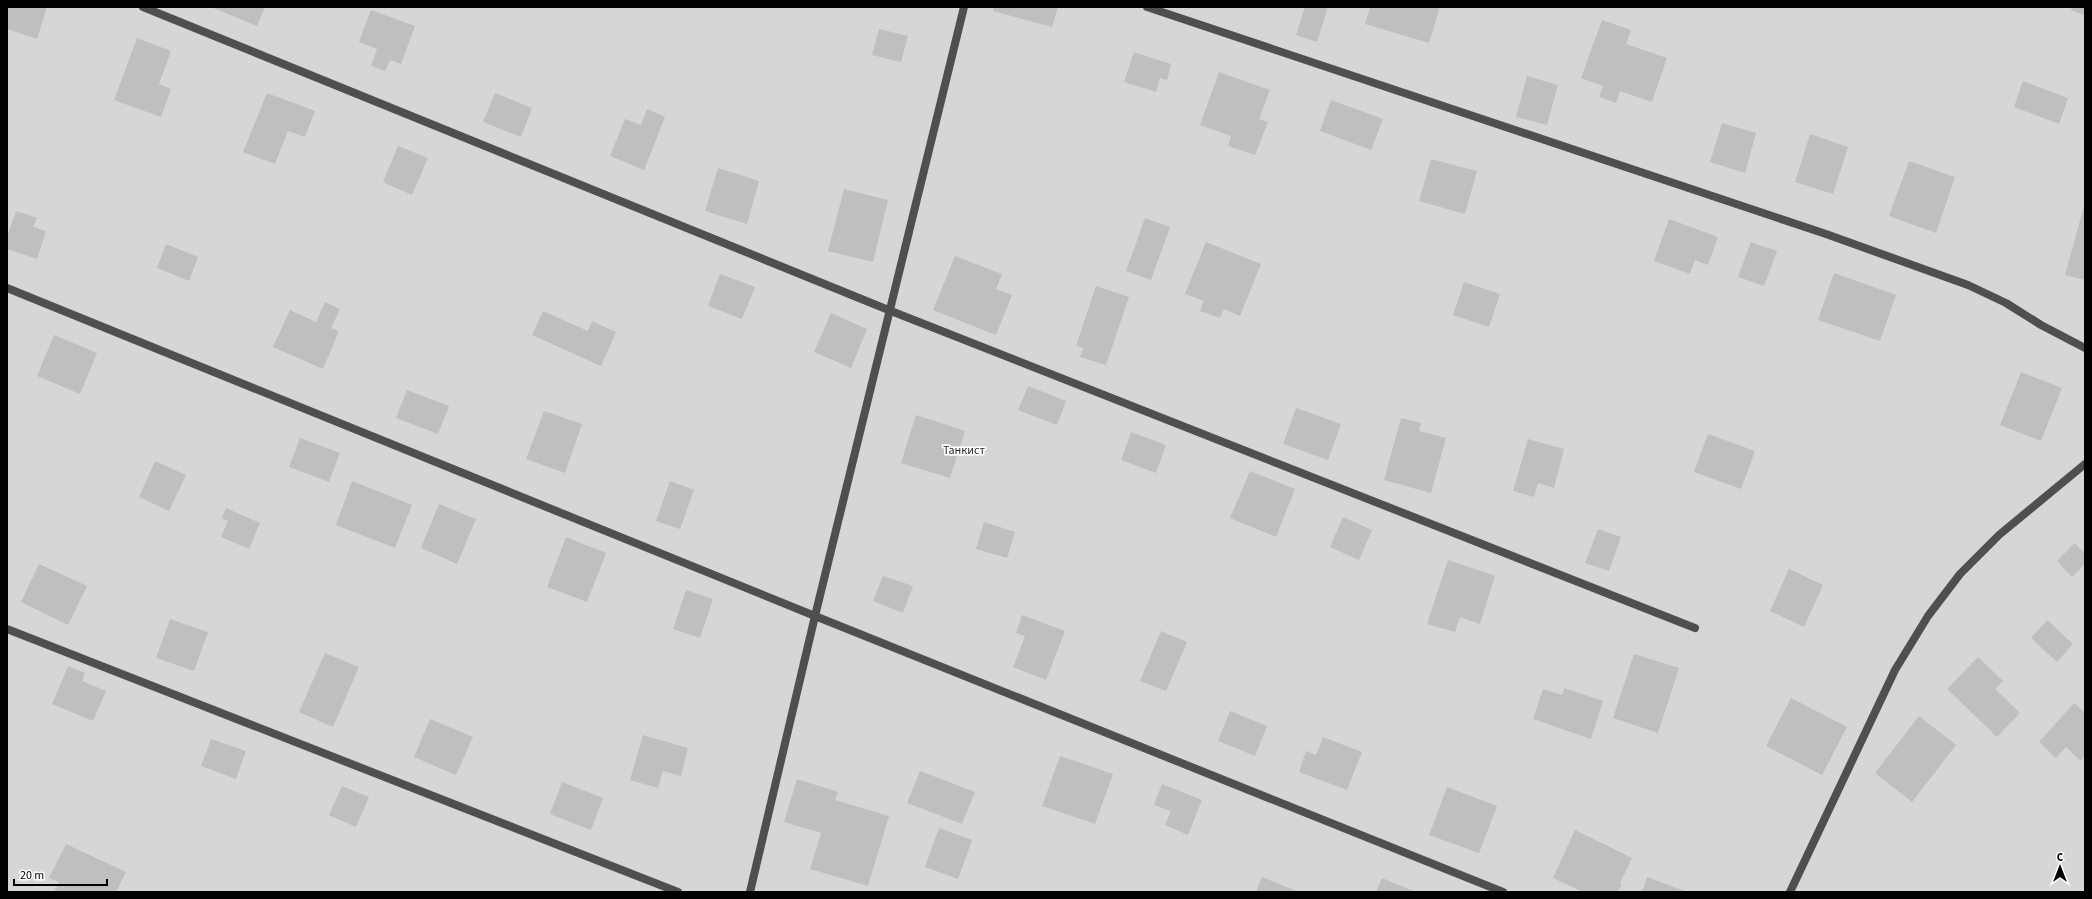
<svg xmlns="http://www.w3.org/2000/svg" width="2092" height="899" font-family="'Source Sans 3',sans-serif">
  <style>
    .green { fill: #d6d6d6 }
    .building { fill: #bfbfbf }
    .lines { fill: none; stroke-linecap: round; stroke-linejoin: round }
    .lane { stroke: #4f4f4f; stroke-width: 8 }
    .labels { text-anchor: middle; stroke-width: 3.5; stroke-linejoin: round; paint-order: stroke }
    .park-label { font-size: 12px; fill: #2d2d2d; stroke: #fff }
  </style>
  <rect width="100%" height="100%" fill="#fff"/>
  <!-- green -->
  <rect class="green" x="7" y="7" width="2078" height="885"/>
  <!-- building -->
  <g class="building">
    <path d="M 7,7 L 47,7 L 37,39 L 7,29 Z"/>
    <path d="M 211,7 L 265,7 L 257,26 Z"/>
    <path d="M 994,7 L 1058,7 L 1052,27 L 993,11 Z"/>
    <path d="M 1305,7 L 1328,7 L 1317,42 L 1296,35 Z"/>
    <path d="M 1370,7 L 1440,7 L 1429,43 L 1365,24 Z"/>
    <path d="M 2072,7 L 2085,7 L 2085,15 L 2071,10 Z"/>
    <path d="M 371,10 L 415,26 L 401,64 L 390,60 L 385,71 L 371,66 L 377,49 L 359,42 Z"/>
    <path d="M 1602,20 L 1631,30 L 1626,44 L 1667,58 L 1652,102 L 1620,91 L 1616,103 L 1599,97 L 1603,86 L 1581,78 Z"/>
    <path d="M 879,29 L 908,36 L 901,62 L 872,55 Z"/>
    <path d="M 137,38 L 171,51 L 159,84 L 171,89 L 161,117 L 114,100 Z"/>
    <path d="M 1134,52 L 1171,64 L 1167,80 L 1160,78 L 1156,92 L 1124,82 Z"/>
    <path d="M 1219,72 L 1270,90 L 1259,119 L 1268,122 L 1255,155 L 1228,146 L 1231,136 L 1200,125 Z"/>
    <path d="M 1527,76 L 1558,85 L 1547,125 L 1516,117 Z"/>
    <path d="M 2023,81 L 2068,98 L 2059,124 L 2014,107 Z"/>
    <path d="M 267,93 L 315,111 L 305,137 L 288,131 L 275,164 L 243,152 Z"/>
    <path d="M 495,93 L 532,108 L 521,137 L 483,122 Z"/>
    <path d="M 1331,100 L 1383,119 L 1371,150 L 1320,131 Z"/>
    <path d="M 647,109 L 665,117 L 644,170 L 610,156 L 625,119 L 641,125 Z"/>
    <path d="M 1722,123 L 1756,133 L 1745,173 L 1710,162 Z"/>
    <path d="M 1810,134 L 1848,147 L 1833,194 L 1795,182 Z"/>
    <path d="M 398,146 L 428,158 L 412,195 L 383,182 Z"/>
    <path d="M 1431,159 L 1477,171 L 1465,214 L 1419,201 Z"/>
    <path d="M 1909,161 L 1955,177 L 1936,233 L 1889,216 Z"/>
    <path d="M 718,168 L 759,181 L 747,224 L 705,211 Z"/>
    <path d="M 844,189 L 888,200 L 873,262 L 828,251 Z"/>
    <path d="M 2084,206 L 2085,207 L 2085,280 L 2065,275 Z"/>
    <path d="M 16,211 L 37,218 L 33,227 L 46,231 L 37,259 L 7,249 L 7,237 Z"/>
    <path d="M 1145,218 L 1170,227 L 1151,280 L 1126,271 Z"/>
    <path d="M 1669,219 L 1718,237 L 1708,265 L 1695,260 L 1690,274 L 1654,261 Z"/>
    <path d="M 1206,242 L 1261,264 L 1240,316 L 1224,309 L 1220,318 L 1200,311 L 1204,301 L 1185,294 Z"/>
    <path d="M 1751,242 L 1777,251 L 1764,286 L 1738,277 Z"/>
    <path d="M 166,244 L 198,257 L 189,281 L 157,268 Z"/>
    <path d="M 955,256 L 1002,274 L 996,289 L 1012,295 L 996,335 L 933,310 Z"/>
    <path d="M 1834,273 L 1896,295 L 1880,341 L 1818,320 Z"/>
    <path d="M 720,274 L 755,287 L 742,319 L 708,306 Z"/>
    <path d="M 1464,282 L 1500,294 L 1489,327 L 1453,315 Z"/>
    <path d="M 1096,286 L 1129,297 L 1106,365 L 1080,357 L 1083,348 L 1076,346 Z"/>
    <path d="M 325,302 L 340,309 L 331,328 L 339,331 L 323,369 L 273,347 L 290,310 L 316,322 Z"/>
    <path d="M 543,311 L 588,331 L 592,321 L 616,332 L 601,366 L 532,335 Z"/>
    <path d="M 831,313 L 867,329 L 851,368 L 814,352 Z"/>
    <path d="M 54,335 L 97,353 L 80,394 L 37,376 Z"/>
    <path d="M 2021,372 L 2062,388 L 2041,441 L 2000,425 Z"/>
    <path d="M 1028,386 L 1066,401 L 1057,425 L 1018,410 Z"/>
    <path d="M 407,390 L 449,406 L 438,434 L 396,418 Z"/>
    <path d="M 1296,408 L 1341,424 L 1328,460 L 1283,444 Z"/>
    <path d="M 544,411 L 582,424 L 565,473 L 526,459 Z"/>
    <path d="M 916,415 L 965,431 L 950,478 L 901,463 Z"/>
    <path d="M 1401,418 L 1421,423 L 1419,431 L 1446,438 L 1431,493 L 1384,480 Z"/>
    <path d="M 1131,432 L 1166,445 L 1156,473 L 1121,460 Z"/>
    <path d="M 1708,434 L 1755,451 L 1741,489 L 1694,472 Z"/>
    <path d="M 300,438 L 340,453 L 329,482 L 289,467 Z"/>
    <path d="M 1528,439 L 1564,449 L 1554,488 L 1538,483 L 1534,497 L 1513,491 Z"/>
    <path d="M 155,461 L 186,475 L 169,511 L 139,497 Z"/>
    <path d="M 1250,471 L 1295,489 L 1276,537 L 1230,518 Z"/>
    <path d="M 352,481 L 412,505 L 395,548 L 336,525 Z"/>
    <path d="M 670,481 L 694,490 L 680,529 L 656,521 Z"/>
    <path d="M 439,504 L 476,519 L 457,564 L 421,548 Z"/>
    <path d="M 226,508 L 260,523 L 249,549 L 221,537 L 228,521 L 222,518 Z"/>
    <path d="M 1343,517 L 1372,530 L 1359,560 L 1330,547 Z"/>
    <path d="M 984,522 L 1015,532 L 1007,558 L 976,549 Z"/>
    <path d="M 1598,529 L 1621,537 L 1609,571 L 1585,563 Z"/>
    <path d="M 566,537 L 606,553 L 587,602 L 547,587 Z"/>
    <path d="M 2075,543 L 2085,554 L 2085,564 L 2072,577 L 2057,561 Z"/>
    <path d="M 1448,560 L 1495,576 L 1480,624 L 1460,617 L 1455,632 L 1427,624 Z"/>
    <path d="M 39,564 L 87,586 L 68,625 L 21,602 Z"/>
    <path d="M 1789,569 L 1823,585 L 1804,627 L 1770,611 Z"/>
    <path d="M 883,576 L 913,586 L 903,613 L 873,601 Z"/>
    <path d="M 686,590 L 713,599 L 700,638 L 673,629 Z"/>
    <path d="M 1022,615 L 1065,631 L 1046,680 L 1013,667 L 1025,636 L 1016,633 Z"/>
    <path d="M 170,619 L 208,632 L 194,671 L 156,658 Z"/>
    <path d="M 2047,620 L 2073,644 L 2057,662 L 2031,638 Z"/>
    <path d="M 1161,631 L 1187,642 L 1166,691 L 1140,681 Z"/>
    <path d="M 325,653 L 359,667 L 333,727 L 299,712 Z"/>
    <path d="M 1634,654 L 1679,668 L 1658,733 L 1613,718 Z"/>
    <path d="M 1978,657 L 2003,681 L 1995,689 L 2020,713 L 1997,737 L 1947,689 Z"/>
    <path d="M 68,666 L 85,673 L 82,681 L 106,691 L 93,721 L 52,704 Z"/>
    <path d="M 1564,688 L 1603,701 L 1591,739 L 1533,719 L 1543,689 L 1562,695 Z"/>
    <path d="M 1791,698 L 1847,727 L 1822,775 L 1766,746 Z"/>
    <path d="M 2074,703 L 2085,713 L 2085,756 L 2081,761 L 2066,747 L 2056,758 L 2039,742 Z"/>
    <path d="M 1230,711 L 1267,726 L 1255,756 L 1218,741 Z"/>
    <path d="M 1919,716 L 1956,745 L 1912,802 L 1875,773 Z"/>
    <path d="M 430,719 L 473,737 L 456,775 L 414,757 Z"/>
    <path d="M 643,735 L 688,748 L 681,776 L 663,771 L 658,788 L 630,780 Z"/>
    <path d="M 1323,737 L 1362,752 L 1347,790 L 1299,772 L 1306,751 L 1316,755 Z"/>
    <path d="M 211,739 L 246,751 L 236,779 L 201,766 Z"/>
    <path d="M 1060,756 L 1113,774 L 1095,824 L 1042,806 Z"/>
    <path d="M 920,771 L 975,792 L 962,824 L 907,803 Z"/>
    <path d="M 797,779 L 838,792 L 835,800 L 889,816 L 868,886 L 810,869 L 821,833 L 784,822 Z"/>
    <path d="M 562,782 L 603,798 L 591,830 L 550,814 Z"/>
    <path d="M 1162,784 L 1202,800 L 1188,835 L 1165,825 L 1171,811 L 1154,805 Z"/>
    <path d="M 342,786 L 369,797 L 356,827 L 329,815 Z"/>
    <path d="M 1447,787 L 1497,806 L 1479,853 L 1429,835 Z"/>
    <path d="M 939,828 L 972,840 L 958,879 L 925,867 Z"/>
    <path d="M 1575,830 L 1632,858 L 1620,883 L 1622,884 L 1618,892 L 1583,892 L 1553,878 Z"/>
    <path d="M 66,844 L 126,872 L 116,892 L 54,892 L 59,882 L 49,878 Z"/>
    <path d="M 1262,877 L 1299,892 L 1256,892 Z"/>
    <path d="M 1647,877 L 1687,892 L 1642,892 Z"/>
    <path d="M 1382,878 L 1416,892 L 1376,892 Z"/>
  </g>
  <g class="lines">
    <!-- lane -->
    <g class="lane">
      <path d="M 143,7 L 891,311 L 1695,628"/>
      <path d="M 1147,7 L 1826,234 L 1968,285 L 2006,303 L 2041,325 L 2085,348"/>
      <path d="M 7,288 L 815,616 L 1503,892"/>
      <path d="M 7,629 L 678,892"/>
      <path d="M 750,892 L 815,616 L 964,7"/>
      <path d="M 1790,892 L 1895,670 L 1928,616 L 1960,574 L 1999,535 L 2085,464"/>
    </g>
  </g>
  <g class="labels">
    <!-- park labels -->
    <g class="park-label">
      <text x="964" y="454">Танкист</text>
    </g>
  </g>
  <!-- border -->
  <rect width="2092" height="899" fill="none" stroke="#000000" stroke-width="16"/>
  <!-- north arrow -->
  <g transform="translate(2060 867)" stroke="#ffffff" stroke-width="3" paint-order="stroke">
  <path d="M0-3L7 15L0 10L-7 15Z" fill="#000000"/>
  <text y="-6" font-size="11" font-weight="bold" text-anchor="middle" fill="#000000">С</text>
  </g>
  <!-- scale -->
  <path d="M14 879v6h93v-6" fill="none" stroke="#000000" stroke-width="2"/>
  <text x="20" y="879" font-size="12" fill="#000000" stroke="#ffffff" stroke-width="3" paint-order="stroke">20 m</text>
</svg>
